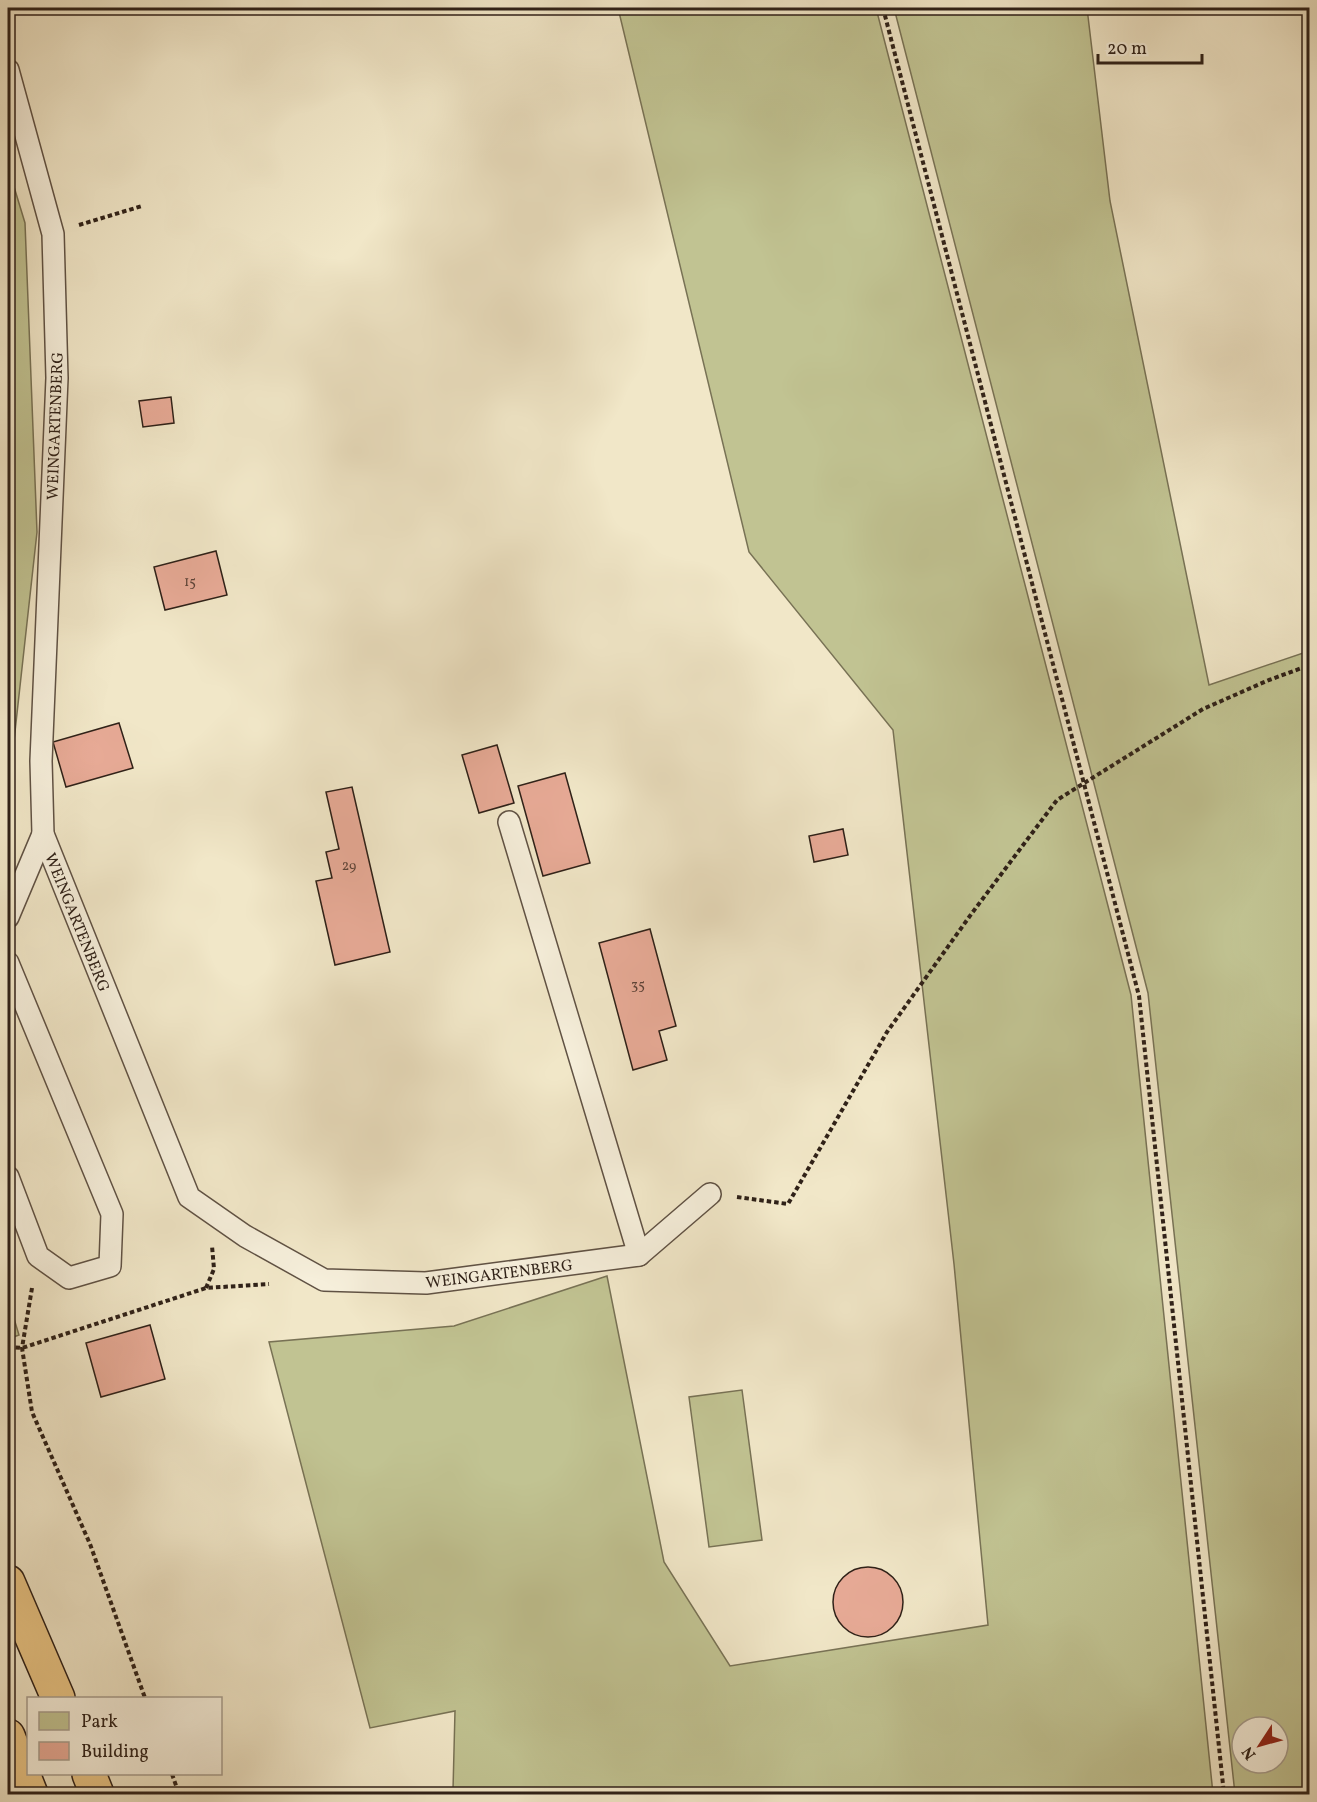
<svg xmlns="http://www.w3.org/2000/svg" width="1317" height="1802" font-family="Vollkorn,serif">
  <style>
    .green { fill: #c1c392; stroke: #787255; stroke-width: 1.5; fill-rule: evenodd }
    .building { fill: #e7aa96; stroke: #2f2118; stroke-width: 1.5 }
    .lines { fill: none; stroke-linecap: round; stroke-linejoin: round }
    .lane-casing { stroke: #605244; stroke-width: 24 }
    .highway-casing { stroke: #2f2118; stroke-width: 36 }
    .path { stroke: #2f2118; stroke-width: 4; stroke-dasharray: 4.5 3; stroke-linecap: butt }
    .lane { stroke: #f6efdb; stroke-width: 21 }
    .highway { stroke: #e8c484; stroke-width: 33 }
    .labels { text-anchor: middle; stroke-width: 4.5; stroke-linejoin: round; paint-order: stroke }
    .number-label { font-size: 14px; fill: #5d4338 }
    .street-label { font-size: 16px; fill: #2f2118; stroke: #f6efdb }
  </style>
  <rect width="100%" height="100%" fill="#f1e7c8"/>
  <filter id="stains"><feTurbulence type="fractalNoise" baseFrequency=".00333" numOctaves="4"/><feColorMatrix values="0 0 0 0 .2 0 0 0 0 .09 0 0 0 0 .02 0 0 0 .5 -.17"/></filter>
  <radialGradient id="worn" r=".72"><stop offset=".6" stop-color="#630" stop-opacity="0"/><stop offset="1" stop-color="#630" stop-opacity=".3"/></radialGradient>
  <!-- green -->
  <g class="green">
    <path d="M 618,8 L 876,8 L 1131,995 L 1213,1794 L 440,1794 L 453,1790 L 455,1711 L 370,1728 L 269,1342 L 454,1326 L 607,1276 L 664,1562 L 730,1666 L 988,1625 L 954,1264 L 893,730 L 749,552 Z"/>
    <path d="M 894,8 L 1087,8 L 1110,201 L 1209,685 L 1309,651 L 1309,1794 L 1235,1794 L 1148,993 ZM 1242,1727 L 1278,1727 L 1278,1763 L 1242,1763 Z"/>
    <path d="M 8,167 L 25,223 L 37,532 L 8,795 Z"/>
    <path d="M 8,1299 L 19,1335 L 8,1339 Z"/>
    <path d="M 742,1390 L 762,1540 L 709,1547 L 689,1397 Z"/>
  </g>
  <!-- building -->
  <g class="building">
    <path d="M 171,397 L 174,423 L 143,427 L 139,401 Z"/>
    <path d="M 216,551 L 227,595 L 165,610 L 154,567 Z"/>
    <path d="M 119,723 L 133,768 L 66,787 L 53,742 Z"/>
    <path d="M 497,745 L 514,803 L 479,813 L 462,755 Z"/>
    <path d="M 565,773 L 590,863 L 543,876 L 518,786 Z"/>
    <path d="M 352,787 L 390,952 L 335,965 L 316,881 L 332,878 L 326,852 L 339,849 L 326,792 Z"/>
    <path d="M 843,829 L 848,855 L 814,862 L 809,836 Z"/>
    <path d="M 650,929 L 676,1026 L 659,1031 L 667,1060 L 633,1070 L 599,943 Z"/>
    <path d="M 150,1325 L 165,1379 L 101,1397 L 86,1343 Z"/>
    <circle cx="868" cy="1602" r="35"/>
  </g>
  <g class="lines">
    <defs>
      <g id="lane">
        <path d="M 8,70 L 53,234 L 57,378 L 41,761 L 43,834 L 189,1197 L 245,1236 L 324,1280 L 426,1283 L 639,1255 L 710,1194"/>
        <path d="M 509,822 L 639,1255"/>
        <path d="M 8,917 L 43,834"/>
        <path d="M 8,963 L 112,1214 L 110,1266 L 69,1278 L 38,1256 L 8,1177"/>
      </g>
      <g id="highway">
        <path d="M 8,1582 L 58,1698"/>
        <path d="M 8,1736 L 31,1794"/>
        <path d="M 89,1774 L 97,1794"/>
      </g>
    </defs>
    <!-- lane casing -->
    <use href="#lane" class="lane-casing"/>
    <!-- highway casing -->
    <use href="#highway" class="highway-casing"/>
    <!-- path -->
    <g class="path">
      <path d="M 883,8 L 1139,996 L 1224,1794"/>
      <path d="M 79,225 L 142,206"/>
      <path d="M 737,1197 L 788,1204 L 887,1032 L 972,913 L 1057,800 L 1203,709 L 1269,680 L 1310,665"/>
      <path d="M 32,1288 L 22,1348 L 32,1412 L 90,1544 L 145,1698"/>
      <path d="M 206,1288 L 214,1269 L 212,1246"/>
      <path d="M 8,1347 L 22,1348 L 206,1288 L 269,1284"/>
      <path d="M 172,1774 L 179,1794"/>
    </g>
    <!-- lane -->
    <use href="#lane" class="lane"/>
    <!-- highway -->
    <use href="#highway" class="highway"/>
  </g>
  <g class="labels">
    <!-- number labels -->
    <g class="number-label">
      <text x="190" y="586">15</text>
      <text x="349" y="870">29</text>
      <text x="638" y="989">35</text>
    </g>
    <!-- street labels -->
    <g class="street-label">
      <text transform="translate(54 426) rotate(-88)" y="6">WEINGARTENBERG</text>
      <text transform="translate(78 922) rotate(68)" y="6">WEINGARTENBERG</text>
      <text transform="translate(499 1273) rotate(-7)" y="6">WEINGARTENBERG</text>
    </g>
  </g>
  <!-- margin -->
  <rect width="1317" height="1802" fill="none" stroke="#f1e7c8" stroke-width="30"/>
  <rect x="9" y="9" width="1299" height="1784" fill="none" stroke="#2f2118" stroke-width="3"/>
  <rect x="15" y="15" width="1287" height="1772" fill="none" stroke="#2f2118" stroke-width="1.5"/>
  <!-- legend -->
  <rect x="27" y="1697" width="195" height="78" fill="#f6efdb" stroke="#a69d8d" stroke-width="1.5"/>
  <rect x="39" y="1712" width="30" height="18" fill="#c1c392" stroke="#a69d8d" stroke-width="1.5"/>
  <text x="81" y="1727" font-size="18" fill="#2f2118">Park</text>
  <rect x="39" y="1742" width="30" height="18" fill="#e7aa96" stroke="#a69d8d" stroke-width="1.5"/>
  <text x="81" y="1757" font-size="18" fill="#2f2118">Building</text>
  <!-- north arrow -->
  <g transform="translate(1260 1745) rotate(234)"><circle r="28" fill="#f6efdb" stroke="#a69d8d" stroke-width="1.5"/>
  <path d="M0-4.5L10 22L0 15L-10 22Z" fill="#8f2418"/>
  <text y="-9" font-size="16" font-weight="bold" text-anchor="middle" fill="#2f2118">N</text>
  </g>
  <!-- scale -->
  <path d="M1098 54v9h104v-9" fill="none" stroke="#2f2118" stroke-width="3"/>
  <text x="1107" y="54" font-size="18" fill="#2f2118" stroke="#f6efdb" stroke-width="4.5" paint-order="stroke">20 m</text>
  <rect width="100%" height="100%" filter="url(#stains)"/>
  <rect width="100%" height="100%" fill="url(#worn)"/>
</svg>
